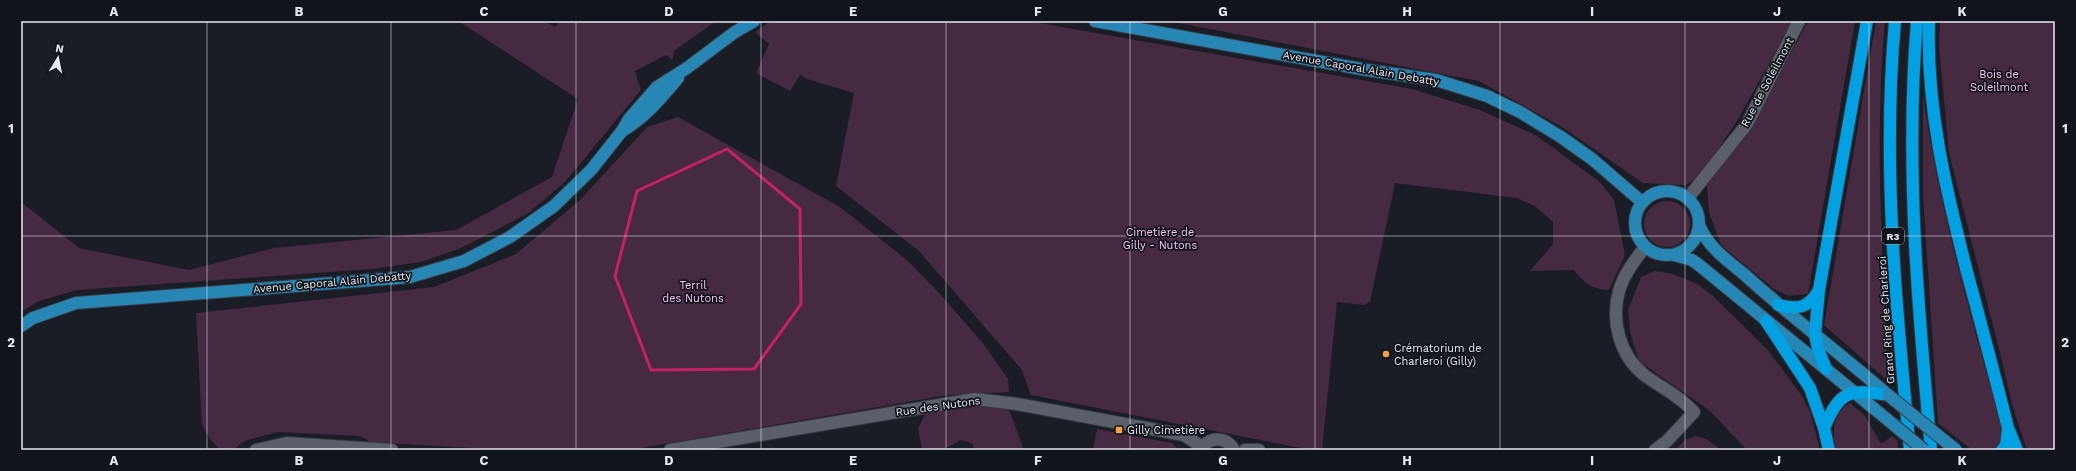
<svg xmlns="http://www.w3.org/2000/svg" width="2076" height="471" font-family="'Work Sans',sans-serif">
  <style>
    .green { fill: #452a42 }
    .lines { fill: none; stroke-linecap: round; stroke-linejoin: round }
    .minor-casing { stroke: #36393f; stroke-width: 14 }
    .major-casing { stroke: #36393f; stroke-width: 14 }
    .highway-casing { stroke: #36393f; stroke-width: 14 }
    .minor { stroke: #5b5f69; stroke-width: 12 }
    .major { stroke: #2786b3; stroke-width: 12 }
    .highway { stroke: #04a0e4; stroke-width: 12 }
    .major-bridge-casing { stroke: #36393f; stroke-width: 14; stroke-linecap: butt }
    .major-bridge { stroke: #2786b3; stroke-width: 12 }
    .marked { fill: none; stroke: #c42262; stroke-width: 3; stroke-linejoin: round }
    .grid { fill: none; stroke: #e6e9ee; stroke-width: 1; stroke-opacity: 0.55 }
    .poi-dot { fill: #f7a149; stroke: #11141c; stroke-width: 1.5 }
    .labels { text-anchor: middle; stroke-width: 3.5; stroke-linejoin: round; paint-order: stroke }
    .shield { fill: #11141c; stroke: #a6a9af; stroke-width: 1 }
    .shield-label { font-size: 10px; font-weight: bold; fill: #e6e9ee }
    .street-label { font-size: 11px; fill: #e6e9ee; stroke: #11141c }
    .park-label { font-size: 11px; fill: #f9c6f2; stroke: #11141c }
    .poi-label { font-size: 11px; fill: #e6e9ee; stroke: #11141c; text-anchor: start }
    .neatline { fill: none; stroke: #e6e9ee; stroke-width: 1.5 }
    .grid-label { font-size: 13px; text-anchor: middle; font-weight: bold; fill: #e6e9ee }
  </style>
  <rect width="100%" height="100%" fill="#1a1d25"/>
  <!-- green -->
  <g class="green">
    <path d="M 458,21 L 544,21 L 555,27 L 560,21 L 716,21 L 675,50 L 672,60 L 666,55 L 635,71 L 641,90 L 565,182 L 527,214 L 461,248 L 421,262 L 372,269 L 77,290 L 39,301 L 21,312 L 21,202 L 79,248 L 189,270 L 274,248 L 456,230 L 552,177 L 578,99 Z"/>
    <path d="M 771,21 L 1028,21 L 1412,89 L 1480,110 L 1537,136 L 1601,183 L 1614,200 L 1625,255 L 1609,290 C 1594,290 1582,282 1574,270 L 1530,271 L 1553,244 L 1553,222 L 1535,206 L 1517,198 L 1395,183 L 1370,302 L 1364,305 L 1337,302 L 1322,450 L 1311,450 L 1031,395 L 1022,370 L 919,251 L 836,186 L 854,93 L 807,79 L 800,75 L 790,91 L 756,73 L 769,44 L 755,32 Z"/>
    <path d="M 1168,21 L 1793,21 L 1738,119 L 1702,174 L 1686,185 L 1643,183 L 1562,127 L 1479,81 Z"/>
    <path d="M 1808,21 L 1855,21 L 1808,294 L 1789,296 L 1774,289 L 1721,245 L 1709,212 L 1706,176 L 1748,134 Z"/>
    <path d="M 1876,21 L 1885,21 C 1874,141 1883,262 1888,381 L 1824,325 Z"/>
    <path d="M 1940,21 L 2055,21 L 2055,450 L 2027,450 L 2013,408 L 2000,353 L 1949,153 L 1939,46 Z"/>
    <path d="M 1923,93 C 1938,209 1973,321 2003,434 L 2000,446 L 1995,450 L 1972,450 L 1938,423 L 1923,195 Z"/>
    <path d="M 678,117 L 840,207 L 908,261 L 939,293 L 982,342 L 1008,379 L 1009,392 L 948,395 L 629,450 L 506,450 L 368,442 L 368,440 L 359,436 L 278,432 L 244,441 L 233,450 L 220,450 L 210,439 L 202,425 L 196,313 L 434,287 L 516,254 L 580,200 L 647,127 Z"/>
    <circle cx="1667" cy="224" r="23"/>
    <path d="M 1655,271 L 1673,274 L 1697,284 L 1713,296 L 1767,349 L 1802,396 L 1810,411 L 1820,450 L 1747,450 L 1710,411 L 1639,361 L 1630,332 L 1628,310 L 1641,277 Z"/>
    <path d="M 1850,403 L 1865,416 L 1881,444 L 1892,436 L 1898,441 L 1898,450 L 1836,450 C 1832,432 1832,413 1850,403 Z"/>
    <path d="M 997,404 L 1010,412 L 1024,450 L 975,450 L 972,443 L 960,440 C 947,449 937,452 922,448 L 918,429 L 925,414 L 976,405 Z"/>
    <path d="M 1097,429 L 1172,443 L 1179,450 L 1093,450 Z"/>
    <path d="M 1696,436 L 1706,439 L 1721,450 L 1675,450 L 1685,440 Z"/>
  </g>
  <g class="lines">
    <defs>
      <g id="minor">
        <path d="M 1688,198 L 1747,124 L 1799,21"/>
        <path d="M 1645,247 C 1635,260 1624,274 1619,291 C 1611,320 1619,354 1643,374 C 1654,383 1667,389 1678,398 C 1684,402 1689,407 1694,412 L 1667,441 L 1655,450"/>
        <path d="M 256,450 L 287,443 L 392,450"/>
        <path d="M 670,450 L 975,399 L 1017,404 L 1184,435 L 1202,447"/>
        <path d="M 1201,450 C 1208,436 1227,436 1234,450"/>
        <path d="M 1245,450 L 1259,450"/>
      </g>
      <g id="major">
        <path d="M 1095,21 L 1367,70 L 1436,80 L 1487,96 L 1520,112 L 1561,137 L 1592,159 L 1642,202"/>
        <path d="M 622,131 C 645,118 661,98 678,78"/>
        <circle cx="1667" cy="223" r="32"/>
        <path d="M 1700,227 C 1708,247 1728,261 1745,275 C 1791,317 1841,354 1888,395"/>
        <path d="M 1674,255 L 1692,260 L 1699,265 L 1871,406"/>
        <path d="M 21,326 L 33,318 L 76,303 L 410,277 L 464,261 L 510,237 L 554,206 L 591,170 L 622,131 L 629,119 L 657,87 L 687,68 L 735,32 L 754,21"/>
      </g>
      <g id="highway">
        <path d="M 1895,21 C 1882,164 1896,308 1910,450"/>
        <path d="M 1917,21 C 1905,164 1918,308 1931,450"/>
        <path d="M 1929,21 C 1926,107 1946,190 1967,272 C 1981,324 1995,376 2008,428 L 2017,450"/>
        <path d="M 1778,305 C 1798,310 1809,308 1819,290"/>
        <path d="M 1766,321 L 1810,388 L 1824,428 L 1829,450"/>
        <path d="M 1826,369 L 1818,349 L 1815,334 L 1819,290 L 1867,21"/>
        <path d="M 1824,428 C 1840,390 1849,389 1888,395"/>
        <path d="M 2002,450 L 2006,446 L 2008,429"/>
      </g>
    </defs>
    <!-- minor casing -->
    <use href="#minor" class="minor-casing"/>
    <!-- major casing -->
    <use href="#major" class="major-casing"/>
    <!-- highway casing -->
    <use href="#highway" class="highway-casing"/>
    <!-- minor -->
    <use href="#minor" class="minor"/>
    <!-- major -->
    <use href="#major" class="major"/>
    <!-- highway -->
    <use href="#highway" class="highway"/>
    <defs>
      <g id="major-bridge">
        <path d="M 1888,395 L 1956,450"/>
        <path d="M 1871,406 L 1924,450"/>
      </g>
    </defs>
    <!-- major-bridge casing -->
    <use href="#major-bridge" class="major-bridge-casing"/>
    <!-- major-bridge -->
    <use href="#major-bridge" class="major-bridge"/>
  </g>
  <!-- marked area -->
  <path class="marked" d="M 727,149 L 800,209 L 801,304 L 754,369 L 651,370 L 615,276 L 637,191 Z"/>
  <!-- grid -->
  <path class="grid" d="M 207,21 L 207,450M 391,21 L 391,450M 576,21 L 576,450M 761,21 L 761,450M 946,21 L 946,450M 1130,21 L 1130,450M 1315,21 L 1315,450M 1500,21 L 1500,450M 1685,21 L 1685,450M 1869,21 L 1869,450M 21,236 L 2055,236"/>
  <!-- markers -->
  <g class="poi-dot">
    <circle cx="1386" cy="354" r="4"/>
    <rect x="1115" y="426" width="8" height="8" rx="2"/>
  </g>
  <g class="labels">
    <!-- shield labels -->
    <rect class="shield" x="1882" y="228" width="22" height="16" rx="3"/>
    <g class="shield-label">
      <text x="1893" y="240">R3</text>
    </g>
    <!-- street labels -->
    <g class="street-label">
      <text transform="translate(1361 68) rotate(10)" y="4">Avenue Caporal Alain Debatty</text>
      <text transform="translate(1767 82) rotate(-62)" y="4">Rue de Soleilmont</text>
      <text transform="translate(332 282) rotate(-5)" y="4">Avenue Caporal Alain Debatty</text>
      <text transform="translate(1886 320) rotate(-94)" y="4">Grand Ring de Charleroi</text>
      <text transform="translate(938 406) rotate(-8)" y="4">Rue des Nutons</text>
    </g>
    <!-- park labels -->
    <g class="park-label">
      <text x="1999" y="78">Bois de<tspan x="1999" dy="13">Soleilmont</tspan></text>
      <text x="1160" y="236">Cimetière de<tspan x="1160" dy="13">Gilly - Nutons</tspan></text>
      <text x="693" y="289">Terril<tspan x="693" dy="13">des Nutons</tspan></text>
    </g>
    <!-- poi labels -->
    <g class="poi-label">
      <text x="1394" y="352">Crématorium de<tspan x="1394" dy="13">Charleroi (Gilly)</tspan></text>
      <text x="1127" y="434">Gilly Cimetière</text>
    </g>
  </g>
  <!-- border -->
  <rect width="2076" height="471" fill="none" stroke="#11141c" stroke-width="44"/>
  <!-- north arrow -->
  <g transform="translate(58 58) rotate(10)" stroke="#11141c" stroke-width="3" paint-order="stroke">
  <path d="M0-3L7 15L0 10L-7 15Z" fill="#e6e9ee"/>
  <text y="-6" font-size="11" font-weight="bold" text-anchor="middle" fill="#e6e9ee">N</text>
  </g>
  <rect x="22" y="22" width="2032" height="427" class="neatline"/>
  <g class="grid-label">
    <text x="114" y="16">A</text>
    <text x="299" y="16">B</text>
    <text x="484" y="16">C</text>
    <text x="669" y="16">D</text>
    <text x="853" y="16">E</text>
    <text x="1038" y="16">F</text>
    <text x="1223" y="16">G</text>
    <text x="1407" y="16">H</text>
    <text x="1592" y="16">I</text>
    <text x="1777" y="16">J</text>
    <text x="1962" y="16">K</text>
    <text x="11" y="133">1</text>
    <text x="2065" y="133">1</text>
    <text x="11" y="347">2</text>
    <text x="2065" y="347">2</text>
    <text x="114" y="465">A</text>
    <text x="299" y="465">B</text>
    <text x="484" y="465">C</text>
    <text x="669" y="465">D</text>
    <text x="853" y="465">E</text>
    <text x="1038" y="465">F</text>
    <text x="1223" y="465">G</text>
    <text x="1407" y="465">H</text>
    <text x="1592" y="465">I</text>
    <text x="1777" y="465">J</text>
    <text x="1962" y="465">K</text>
  </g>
</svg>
